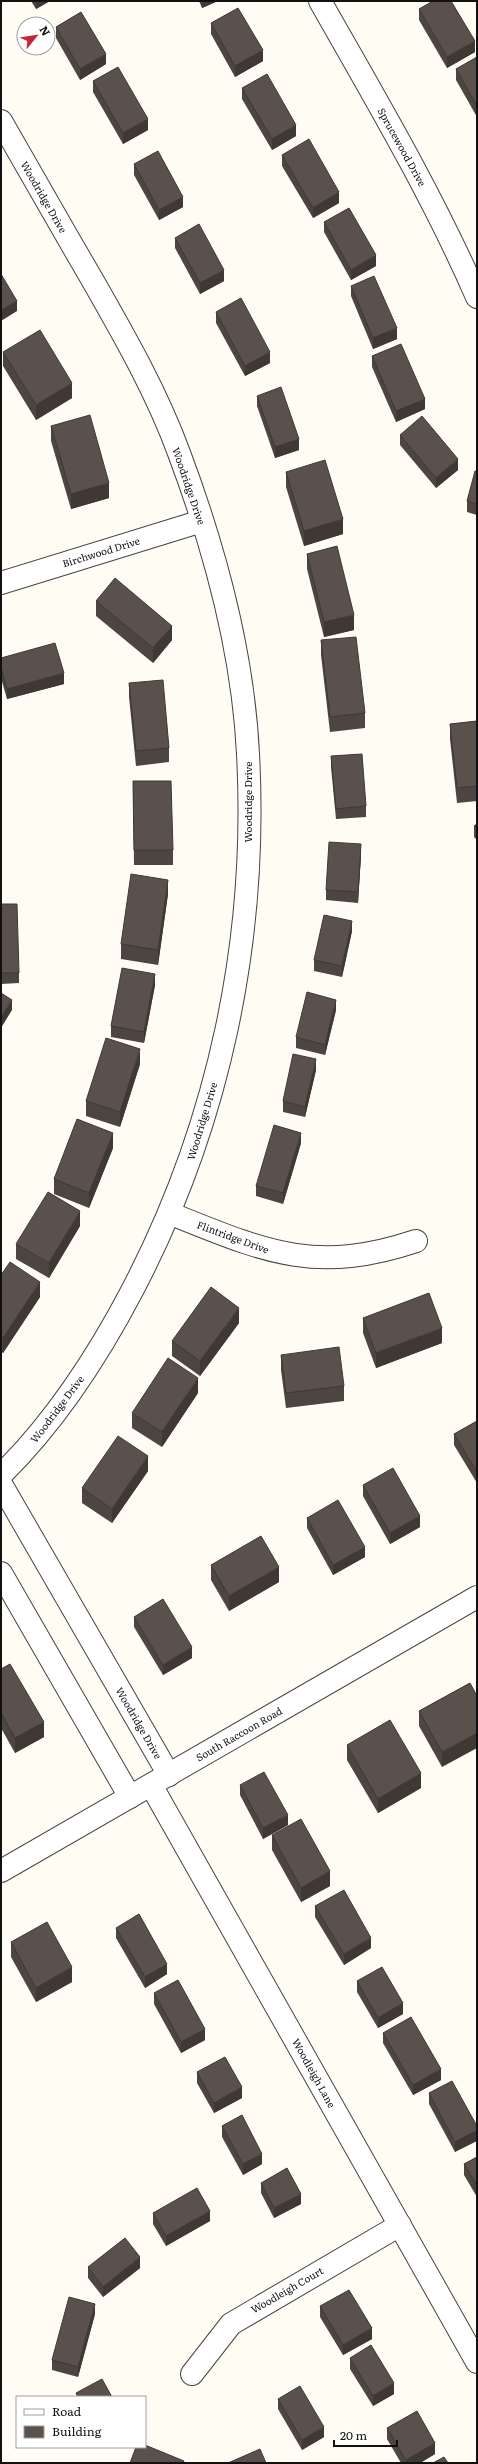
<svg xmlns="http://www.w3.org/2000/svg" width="478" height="2464" font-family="Literata,serif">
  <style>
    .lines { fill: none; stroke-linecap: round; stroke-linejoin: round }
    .minor-casing { stroke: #444; stroke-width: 24 }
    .minor { stroke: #fff; stroke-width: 22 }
    .wall { fill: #4d4541 }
    .shaded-wall { fill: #3f3835 }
    .building { fill: #5a504c; stroke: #3f3835 }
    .labels { text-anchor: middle; stroke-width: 4; stroke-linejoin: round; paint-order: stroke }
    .street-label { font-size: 10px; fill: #111; stroke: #fff }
  </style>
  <rect width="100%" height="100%" fill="#fffcf4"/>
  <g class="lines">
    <defs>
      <g id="minor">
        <path d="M 320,1 C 375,98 432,194 477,297"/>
        <path d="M 1,121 C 32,175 62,228 93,281 C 125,337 157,393 179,453 C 215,549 243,651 248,754 C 258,940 219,1124 133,1289 C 98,1356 55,1422 1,1475"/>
        <path d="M 1,583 L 202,521"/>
        <path d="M 169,1213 C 264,1251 314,1275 416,1241"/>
        <path d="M 1,1484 L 169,1775"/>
        <path d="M 1,1573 L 130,1797"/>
        <path d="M 151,1785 L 477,2362"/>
        <path d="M 1,1871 L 477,1597"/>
        <path d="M 192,2374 L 231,2324 L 400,2225"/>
      </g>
    </defs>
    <!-- minor casing -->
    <use href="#minor" class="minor-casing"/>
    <!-- minor -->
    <use href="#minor" class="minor"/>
  </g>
  <!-- wall -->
  <g class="wall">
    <path d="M 31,1 L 50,1 L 36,9 Z"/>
    <path d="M 199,1 L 218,1 L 202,8 Z"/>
    <path d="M 419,9 L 475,52 L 447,68 L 419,20 Z"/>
    <path d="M 211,23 L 263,61 L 235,77 L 211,34 Z"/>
    <path d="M 56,27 L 106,64 L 80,80 L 56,38 Z"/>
    <path d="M 477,57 L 477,117 L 456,80 L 456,69 Z"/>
    <path d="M 93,81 L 148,130 L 123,144 L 93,92 Z"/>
    <path d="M 242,88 L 296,136 L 272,150 L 242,99 Z"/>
    <path d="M 282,155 L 339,203 L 313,218 L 282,166 Z"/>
    <path d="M 134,164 L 183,207 L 159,220 L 134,175 Z"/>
    <path d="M 324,222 L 376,266 L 351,280 L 324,232 Z"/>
    <path d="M 175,238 L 224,281 L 200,294 L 175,248 Z"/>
    <path d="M 351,286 L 397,339 L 373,349 L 351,296 Z"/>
    <path d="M 216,312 L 270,363 L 245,376 L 216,323 Z"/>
    <path d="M 3,352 L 72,398 L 36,420 L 3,366 Z"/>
    <path d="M 372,356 L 425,409 L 396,422 L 372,367 Z"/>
    <path d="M 257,396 L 299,450 L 275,458 L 257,406 Z"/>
    <path d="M 51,426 L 109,498 L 71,509 L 51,441 Z"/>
    <path d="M 400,435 L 458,470 L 436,488 L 400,445 Z"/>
    <path d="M 477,471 L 477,515 L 467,512 L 467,501 Z"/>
    <path d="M 286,472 L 343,534 L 304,546 L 286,487 Z"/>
    <path d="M 307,554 L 354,630 L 324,637 L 307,569 Z"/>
    <path d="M 96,601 L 172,640 L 153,663 L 96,616 Z"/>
    <path d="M 321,640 L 365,713 L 365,728 L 330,732 L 321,655 Z"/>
    <path d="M 1,658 L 64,684 L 7,699 L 1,678 Z"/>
    <path d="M 129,683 L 169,748 L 169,762 L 136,766 L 129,697 Z"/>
    <path d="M 477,721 L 477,801 L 457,803 L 450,739 L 450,724 Z"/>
    <path d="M 331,756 L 366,806 L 366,817 L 336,819 L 331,767 Z"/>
    <path d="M 133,781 L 173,850 L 173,865 L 134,865 Z"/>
    <path d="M 477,824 L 477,840 L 474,837 L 474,826 Z"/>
    <path d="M 361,855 L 358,903 L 326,900 L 326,890 Z"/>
    <path d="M 168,894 L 158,965 L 121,959 L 121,944 Z"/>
    <path d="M 1,904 L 19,973 L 19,983 L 1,984 Z"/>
    <path d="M 352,931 L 342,977 L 314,971 L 314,960 Z"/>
    <path d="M 155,985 L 144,1043 L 111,1037 L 111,1026 Z"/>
    <path d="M 336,1010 L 325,1055 L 296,1048 L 296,1037 Z"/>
    <path d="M 140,1064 L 120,1127 L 86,1116 L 86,1101 Z"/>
    <path d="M 316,1070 L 305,1117 L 283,1112 L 283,1101 Z"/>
    <path d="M 301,1143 L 283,1204 L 256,1196 L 256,1186 Z"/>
    <path d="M 113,1148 L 89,1208 L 54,1194 L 54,1179 Z"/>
    <path d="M 80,1226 L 49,1278 L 16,1259 L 16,1244 Z"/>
    <path d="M 1,1275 L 40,1297 L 3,1353 L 1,1352 Z"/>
    <path d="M 363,1318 L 442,1343 L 376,1368 L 363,1333 Z"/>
    <path d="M 239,1323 L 200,1376 L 172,1356 L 172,1341 Z"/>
    <path d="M 281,1355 L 344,1386 L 344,1401 L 286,1408 L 281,1370 Z"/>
    <path d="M 198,1393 L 162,1447 L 132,1428 L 132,1413 Z"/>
    <path d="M 477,1421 L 477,1483 L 454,1445 L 454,1434 Z"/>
    <path d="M 148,1471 L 112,1523 L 82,1503 L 82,1488 Z"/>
    <path d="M 363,1485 L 420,1527 L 390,1544 L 363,1496 Z"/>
    <path d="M 307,1518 L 365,1557 L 333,1575 L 307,1528 Z"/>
    <path d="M 211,1565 L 279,1582 L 229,1611 L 211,1580 Z"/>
    <path d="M 134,1617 L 192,1658 L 163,1675 L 134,1627 Z"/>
    <path d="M 1,1669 L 44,1737 L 15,1753 L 1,1728 Z"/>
    <path d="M 470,1683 L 442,1767 L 419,1726 L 419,1711 Z"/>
    <path d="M 347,1745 L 421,1788 L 378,1813 L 347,1760 Z"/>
    <path d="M 240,1785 L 288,1825 L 263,1839 L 240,1795 Z"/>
    <path d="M 272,1835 L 330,1886 L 301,1902 L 272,1850 Z"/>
    <path d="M 315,1906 L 371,1948 L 344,1965 L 315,1917 Z"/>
    <path d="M 116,1928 L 167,1974 L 145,1988 L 116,1938 Z"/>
    <path d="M 11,1942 L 72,1982 L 36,2002 L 11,1957 Z"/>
    <path d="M 357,1981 L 403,2014 L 378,2028 L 357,1992 Z"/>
    <path d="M 154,1993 L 205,2040 L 181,2053 L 154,2004 Z"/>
    <path d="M 383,2033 L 441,2080 L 413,2095 L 383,2043 Z"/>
    <path d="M 197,2072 L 242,2098 L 214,2113 L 197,2083 Z"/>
    <path d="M 429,2093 L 477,2126 L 455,2152 L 429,2104 Z"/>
    <path d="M 222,2126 L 262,2164 L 243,2175 L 222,2137 Z"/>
    <path d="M 477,2157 L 477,2197 L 464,2175 L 464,2164 Z"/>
    <path d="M 261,2183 L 301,2204 L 274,2218 L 261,2193 Z"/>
    <path d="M 153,2213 L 210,2221 L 166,2246 L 153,2224 Z"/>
    <path d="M 88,2267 L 140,2268 L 103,2297 L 88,2278 Z"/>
    <path d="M 320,2306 L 372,2339 L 343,2355 L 320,2317 Z"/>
    <path d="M 95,2314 L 78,2377 L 52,2370 L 52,2360 Z"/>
    <path d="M 350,2358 L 394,2394 L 373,2406 L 350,2369 Z"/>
    <path d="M 278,2399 L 324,2437 L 302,2450 L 278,2409 Z"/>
    <path d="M 387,2428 L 435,2454 L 420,2463 L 401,2463 L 387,2439 Z"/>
  </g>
  <!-- shaded-wall -->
  <g class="shaded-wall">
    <path d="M 36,1 L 50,1 L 36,9 Z"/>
    <path d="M 202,1 L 218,1 L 202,8 Z"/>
    <path d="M 475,41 L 475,52 L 447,68 L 447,57 Z"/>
    <path d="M 263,50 L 263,61 L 235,77 L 235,66 Z"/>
    <path d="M 106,54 L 106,64 L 80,80 L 80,69 Z"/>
    <path d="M 148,119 L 148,130 L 123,144 L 123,133 Z"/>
    <path d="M 296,125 L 296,136 L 272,150 L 272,139 Z"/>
    <path d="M 339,192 L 339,203 L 313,218 L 313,208 Z"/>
    <path d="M 183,197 L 183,207 L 159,220 L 159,210 Z"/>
    <path d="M 376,255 L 376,266 L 351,280 L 351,270 Z"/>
    <path d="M 224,270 L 224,281 L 200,294 L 200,283 Z"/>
    <path d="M 17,301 L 17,311 L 1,321 L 1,310 Z"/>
    <path d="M 397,328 L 397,339 L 373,349 L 373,338 Z"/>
    <path d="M 270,352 L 270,363 L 245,376 L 245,366 Z"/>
    <path d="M 72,383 L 72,398 L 36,420 L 36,405 Z"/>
    <path d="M 425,399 L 425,409 L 396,422 L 396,411 Z"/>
    <path d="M 299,439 L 299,450 L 275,458 L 275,447 Z"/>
    <path d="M 458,459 L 458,470 L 436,488 L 436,478 Z"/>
    <path d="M 109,483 L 109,498 L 71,509 L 71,494 Z"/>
    <path d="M 343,519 L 343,534 L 304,546 L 304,531 Z"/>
    <path d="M 354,615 L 354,630 L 324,637 L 324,622 Z"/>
    <path d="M 172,626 L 172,640 L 153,663 L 153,648 Z"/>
    <path d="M 64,673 L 64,684 L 7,699 L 7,689 Z"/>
    <path d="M 361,844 L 361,855 L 358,903 L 358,892 Z"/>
    <path d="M 168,880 L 168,894 L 158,965 L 158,950 Z"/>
    <path d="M 352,921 L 352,931 L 342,977 L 342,966 Z"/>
    <path d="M 155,974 L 155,985 L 144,1043 L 144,1032 Z"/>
    <path d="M 12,1000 L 12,1010 L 1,1028 L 1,1017 Z"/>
    <path d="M 336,1000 L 336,1010 L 325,1055 L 325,1045 Z"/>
    <path d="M 140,1049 L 140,1064 L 120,1127 L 120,1112 Z"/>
    <path d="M 316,1059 L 316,1070 L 305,1117 L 305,1107 Z"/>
    <path d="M 113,1133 L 113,1148 L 89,1208 L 89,1193 Z"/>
    <path d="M 301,1133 L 301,1143 L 283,1204 L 283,1193 Z"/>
    <path d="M 80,1211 L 80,1226 L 49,1278 L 49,1263 Z"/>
    <path d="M 40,1282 L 40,1297 L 3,1353 L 3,1338 Z"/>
    <path d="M 239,1308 L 239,1323 L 200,1376 L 200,1361 Z"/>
    <path d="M 442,1328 L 442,1343 L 376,1368 L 376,1353 Z"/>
    <path d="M 198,1378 L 198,1393 L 162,1447 L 162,1432 Z"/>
    <path d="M 148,1456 L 148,1471 L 112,1523 L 112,1509 Z"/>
    <path d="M 420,1516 L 420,1527 L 390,1544 L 390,1533 Z"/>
    <path d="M 365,1547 L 365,1557 L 333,1575 L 333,1565 Z"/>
    <path d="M 279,1567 L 279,1582 L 229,1611 L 229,1596 Z"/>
    <path d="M 192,1647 L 192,1658 L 163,1675 L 163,1665 Z"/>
    <path d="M 44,1722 L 44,1737 L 15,1753 L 15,1738 Z"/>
    <path d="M 477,1733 L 477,1748 L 442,1767 L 442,1752 Z"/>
    <path d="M 421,1773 L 421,1788 L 378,1813 L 378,1799 Z"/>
    <path d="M 288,1815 L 288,1825 L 263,1839 L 263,1828 Z"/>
    <path d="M 330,1871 L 330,1886 L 301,1902 L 301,1888 Z"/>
    <path d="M 371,1938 L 371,1948 L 344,1965 L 344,1954 Z"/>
    <path d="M 167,1964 L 167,1974 L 145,1988 L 145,1977 Z"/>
    <path d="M 72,1967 L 72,1982 L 36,2002 L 36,1988 Z"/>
    <path d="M 403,2003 L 403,2014 L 378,2028 L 378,2018 Z"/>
    <path d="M 205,2029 L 205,2040 L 181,2053 L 181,2042 Z"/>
    <path d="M 441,2069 L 441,2080 L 413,2095 L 413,2085 Z"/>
    <path d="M 242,2087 L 242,2098 L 214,2113 L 214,2103 Z"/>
    <path d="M 477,2130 L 477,2141 L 455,2152 L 455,2142 Z"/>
    <path d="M 262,2154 L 262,2164 L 243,2175 L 243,2164 Z"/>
    <path d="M 301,2194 L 301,2204 L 274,2218 L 274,2208 Z"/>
    <path d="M 210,2211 L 210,2221 L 166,2246 L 166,2236 Z"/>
    <path d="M 140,2257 L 140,2268 L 103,2297 L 103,2287 Z"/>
    <path d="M 95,2304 L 95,2314 L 78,2377 L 78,2367 Z"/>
    <path d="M 372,2328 L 372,2339 L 343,2355 L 343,2345 Z"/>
    <path d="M 394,2383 L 394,2394 L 373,2406 L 373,2396 Z"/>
    <path d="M 324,2427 L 324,2437 L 302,2450 L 302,2440 Z"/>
    <path d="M 435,2443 L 435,2454 L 420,2463 L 406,2463 L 406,2460 Z"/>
  </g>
  <!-- building -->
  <g class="building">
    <path d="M 433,1 L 451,1 L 475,41 L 447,57 L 419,9 Z"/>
    <path d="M 238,8 L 263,50 L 235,66 L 211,23 Z"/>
    <path d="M 81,12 L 106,54 L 80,69 L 56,27 Z"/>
    <path d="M 477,57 L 477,106 L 456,69 Z"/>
    <path d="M 118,67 L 148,119 L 123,133 L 93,81 Z"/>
    <path d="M 267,74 L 296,125 L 272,139 L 242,88 Z"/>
    <path d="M 309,139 L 339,192 L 313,208 L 282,155 Z"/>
    <path d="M 158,151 L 183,197 L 159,210 L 134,164 Z"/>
    <path d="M 349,208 L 376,255 L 351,270 L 324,222 Z"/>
    <path d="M 199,224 L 224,270 L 200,283 L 175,238 Z"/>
    <path d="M 1,274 L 17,301 L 1,310 Z"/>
    <path d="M 374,276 L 397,328 L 373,338 L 351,286 Z"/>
    <path d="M 241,298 L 270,352 L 245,366 L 216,312 Z"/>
    <path d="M 40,330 L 72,383 L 36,405 L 3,352 Z"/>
    <path d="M 401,344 L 425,399 L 396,411 L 372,356 Z"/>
    <path d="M 281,387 L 299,439 L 275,447 L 257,396 Z"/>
    <path d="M 90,415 L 109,483 L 71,494 L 51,426 Z"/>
    <path d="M 422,416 L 458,459 L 436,478 L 400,435 Z"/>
    <path d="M 325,460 L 343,519 L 304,531 L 286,472 Z"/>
    <path d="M 475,471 L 477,471 L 477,504 L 467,501 Z"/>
    <path d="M 337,546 L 354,615 L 324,622 L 307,554 Z"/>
    <path d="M 115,578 L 172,626 L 153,648 L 96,601 Z"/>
    <path d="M 356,637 L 365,713 L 330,717 L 321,640 Z"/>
    <path d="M 55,643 L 64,673 L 7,689 L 1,667 L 1,658 Z"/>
    <path d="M 163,680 L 169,748 L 136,751 L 129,683 Z"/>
    <path d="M 477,721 L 477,786 L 457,788 L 450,724 Z"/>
    <path d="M 362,754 L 366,806 L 336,809 L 331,756 Z"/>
    <path d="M 133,781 L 171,781 L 173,850 L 134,850 Z"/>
    <path d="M 477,824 L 477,829 L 474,826 Z"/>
    <path d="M 329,842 L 361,844 L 358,892 L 326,890 Z"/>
    <path d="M 131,874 L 168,880 L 158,950 L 121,944 Z"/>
    <path d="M 1,904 L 17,904 L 19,973 L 1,973 Z"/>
    <path d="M 324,915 L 352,921 L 342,966 L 314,960 Z"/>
    <path d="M 122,968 L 155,974 L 144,1032 L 111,1026 Z"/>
    <path d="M 307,992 L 336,1000 L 325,1045 L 296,1037 Z"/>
    <path d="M 1,993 L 12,1000 L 1,1017 Z"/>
    <path d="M 106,1038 L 140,1049 L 120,1112 L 86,1101 Z"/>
    <path d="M 293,1054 L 316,1059 L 305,1107 L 283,1101 Z"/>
    <path d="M 77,1119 L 113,1133 L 89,1193 L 54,1179 Z"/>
    <path d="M 274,1125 L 301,1133 L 283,1193 L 256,1186 Z"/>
    <path d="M 48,1192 L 80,1211 L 49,1263 L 16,1244 Z"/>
    <path d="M 10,1262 L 40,1282 L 3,1338 L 1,1337 L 1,1275 Z"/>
    <path d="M 211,1287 L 239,1308 L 200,1361 L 172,1341 Z"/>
    <path d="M 429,1293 L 442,1328 L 376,1353 L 363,1318 Z"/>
    <path d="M 339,1347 L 344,1386 L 286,1393 L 281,1355 Z"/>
    <path d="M 168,1358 L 198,1378 L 162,1432 L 132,1413 Z"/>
    <path d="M 477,1421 L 477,1472 L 454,1434 Z"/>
    <path d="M 118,1436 L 148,1456 L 112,1509 L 82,1488 Z"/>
    <path d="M 393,1468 L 420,1516 L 390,1533 L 363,1485 Z"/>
    <path d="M 338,1500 L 365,1547 L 333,1565 L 307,1518 Z"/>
    <path d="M 261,1536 L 279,1567 L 229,1596 L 211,1565 Z"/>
    <path d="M 163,1599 L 192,1647 L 163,1665 L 134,1617 Z"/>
    <path d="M 10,1664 L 44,1722 L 15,1738 L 1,1713 L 1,1669 Z"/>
    <path d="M 470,1683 L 477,1696 L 477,1733 L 442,1752 L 419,1711 Z"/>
    <path d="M 390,1720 L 421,1773 L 378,1799 L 347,1745 Z"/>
    <path d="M 264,1772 L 288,1815 L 263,1828 L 240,1785 Z"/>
    <path d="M 301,1819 L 330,1871 L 301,1888 L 272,1835 Z"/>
    <path d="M 344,1890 L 371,1938 L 344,1954 L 315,1906 Z"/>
    <path d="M 139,1914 L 167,1964 L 145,1977 L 116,1928 Z"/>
    <path d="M 47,1922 L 72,1967 L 36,1988 L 11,1942 Z"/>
    <path d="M 382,1967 L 403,2003 L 378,2018 L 357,1981 Z"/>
    <path d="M 178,1980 L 205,2029 L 181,2042 L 154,1993 Z"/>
    <path d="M 411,2017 L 441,2069 L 413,2085 L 383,2033 Z"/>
    <path d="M 225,2057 L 242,2087 L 214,2103 L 197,2072 Z"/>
    <path d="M 452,2081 L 477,2126 L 477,2130 L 455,2142 L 429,2093 Z"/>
    <path d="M 242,2115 L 262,2154 L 243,2164 L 222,2126 Z"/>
    <path d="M 477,2157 L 477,2186 L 464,2164 Z"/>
    <path d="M 287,2168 L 301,2194 L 274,2208 L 261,2183 Z"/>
    <path d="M 197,2188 L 210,2211 L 166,2236 L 153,2213 Z"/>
    <path d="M 125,2238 L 140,2257 L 103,2287 L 88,2267 Z"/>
    <path d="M 349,2290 L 372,2328 L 343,2345 L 320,2306 Z"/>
    <path d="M 69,2297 L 95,2304 L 78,2367 L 52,2360 Z"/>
    <path d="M 371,2345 L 394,2383 L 373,2396 L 350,2358 Z"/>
    <path d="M 102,2379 L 112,2397 L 78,2397 L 76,2393 Z"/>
    <path d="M 300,2386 L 324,2427 L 302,2440 L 278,2399 Z"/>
    <path d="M 417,2411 L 435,2443 L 406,2460 L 387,2428 Z"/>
    <path d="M 145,2445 L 184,2461 L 183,2463 L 130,2463 L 136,2447 L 145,2447 Z"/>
    <path d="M 260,2449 L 266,2463 L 228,2463 Z"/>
    <path d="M 444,2457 L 448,2463 L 433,2463 Z"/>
  </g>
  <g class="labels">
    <!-- street labels -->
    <g class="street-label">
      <text transform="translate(402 147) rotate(61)" y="4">Sprucewood Drive</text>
      <text transform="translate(44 197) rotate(60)" y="4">Woodridge Drive</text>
      <text transform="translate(189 486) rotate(71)" y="4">Woodridge Drive</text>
      <text transform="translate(101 552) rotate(-17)" y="4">Birchwood Drive</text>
      <text transform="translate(248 802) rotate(-90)" y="4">Woodridge Drive</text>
      <text transform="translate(202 1121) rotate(-73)" y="4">Woodridge Drive</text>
      <text transform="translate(233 1237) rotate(20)" y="4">Flintridge Drive</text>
      <text transform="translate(57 1409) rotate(-53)" y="4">Woodridge Drive</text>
      <text transform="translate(139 1723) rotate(60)" y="4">Woodridge Drive</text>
      <text transform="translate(239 1734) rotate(-30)" y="4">South Raccoon Road</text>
      <text transform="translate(314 2073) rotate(61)" y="4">Woodleigh Lane</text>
      <text transform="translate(287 2290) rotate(-30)" y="4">Woodleigh Court</text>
    </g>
  </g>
  <!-- border -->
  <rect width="478" height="2464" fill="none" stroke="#111111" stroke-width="4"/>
  <!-- legend -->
  <rect x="16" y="2396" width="130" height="52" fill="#ffffff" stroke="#a0a0a0"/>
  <rect x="24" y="2409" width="20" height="6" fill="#ffffff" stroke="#a0a0a0"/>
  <text x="52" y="2416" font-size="12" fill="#111111">Road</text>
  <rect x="24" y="2426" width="20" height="12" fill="#5a504c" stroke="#a0a0a0"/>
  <text x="52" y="2436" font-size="12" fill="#111111">Building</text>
  <!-- north arrow -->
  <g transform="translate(36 36) rotate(60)"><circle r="19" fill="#ffffff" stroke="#a0a0a0"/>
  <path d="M0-3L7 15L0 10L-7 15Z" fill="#c72238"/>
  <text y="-6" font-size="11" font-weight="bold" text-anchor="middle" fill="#111111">N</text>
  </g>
  <!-- scale -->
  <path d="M334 2440v6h63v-6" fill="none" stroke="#111111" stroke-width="2"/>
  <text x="340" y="2440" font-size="12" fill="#111111" stroke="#ffffff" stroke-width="3" paint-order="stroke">20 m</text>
</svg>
